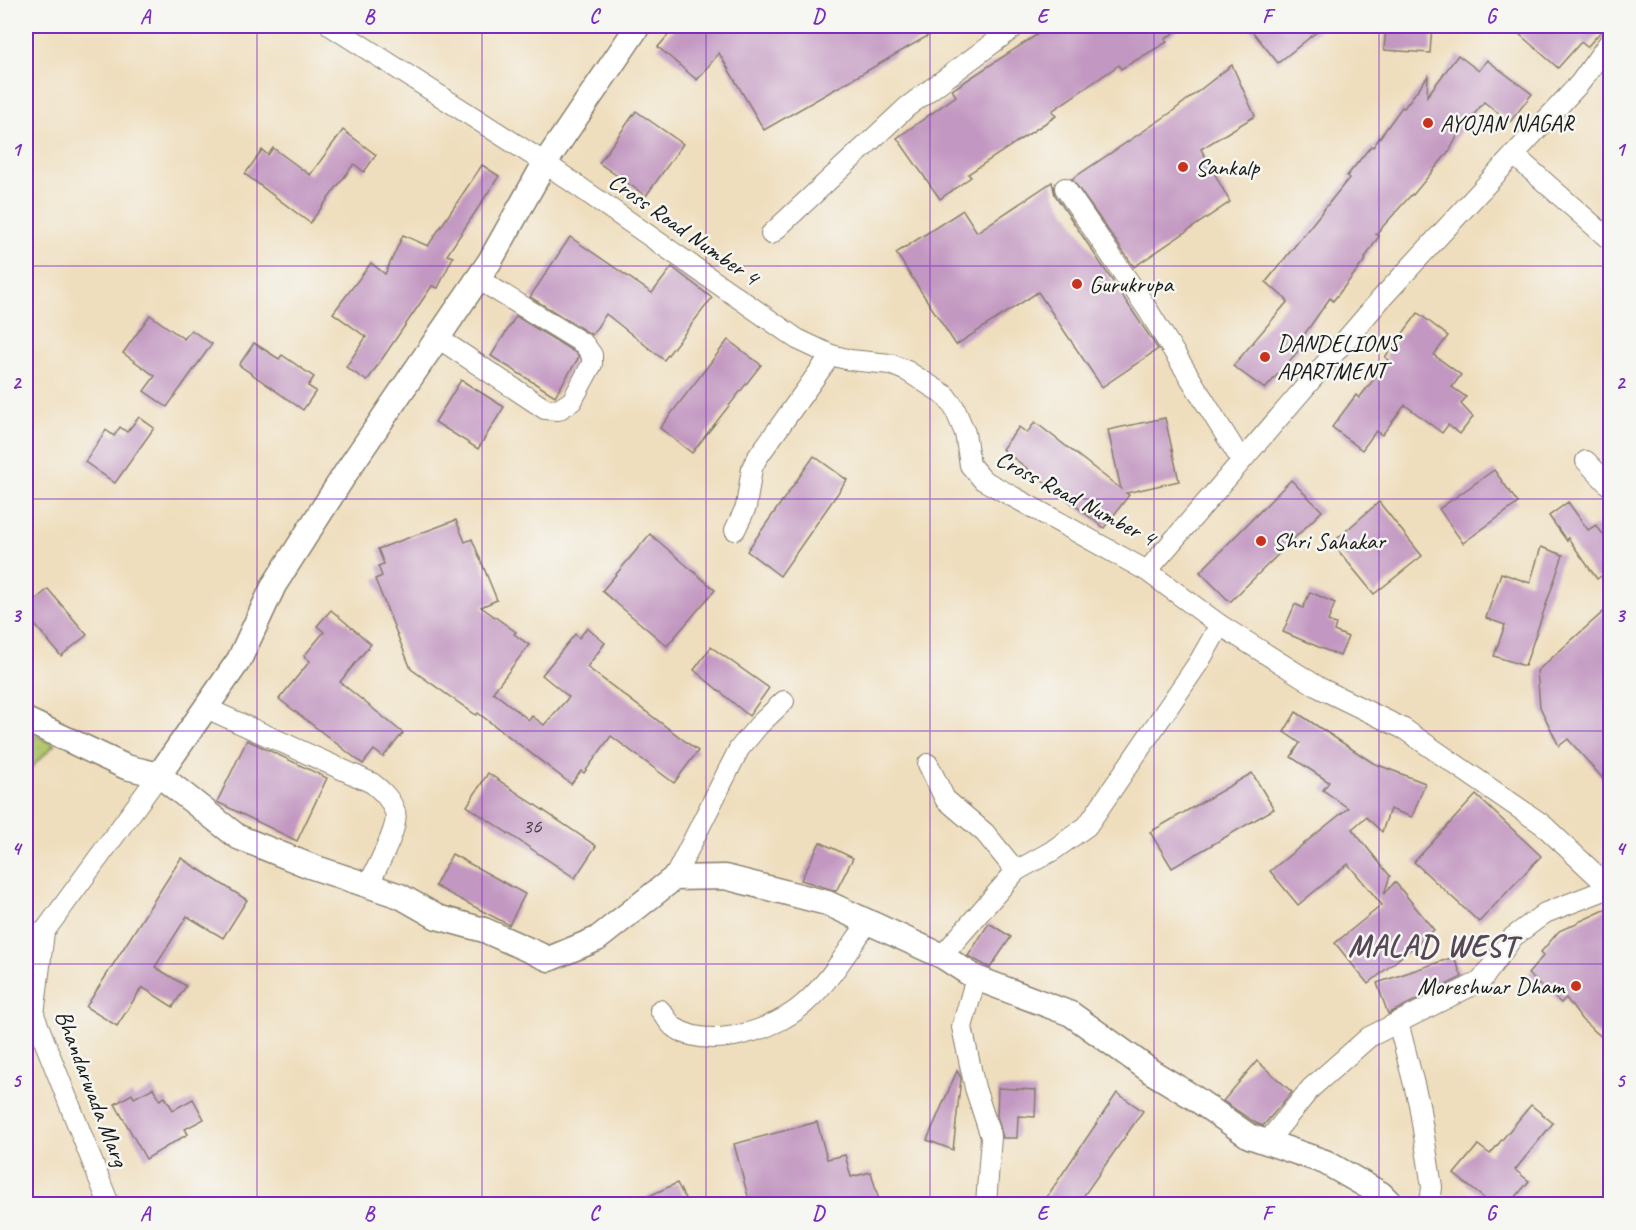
<svg xmlns="http://www.w3.org/2000/svg" width="1636" height="1230" font-family="Caveat,sans-serif">
  <style>
    .park { fill: url(#park-dots); stroke: #667244; stroke-width: 1.5 }
    .building { fill: #c297c1 }
    .lines { fill: none; stroke-linecap: round; stroke-linejoin: round }
    .minor-casing { stroke: #867d6c; stroke-width: 22 }
    .tertiary-casing { stroke: #867d6c; stroke-width: 27 }
    .minor { stroke: #fff; stroke-width: 20 }
    .tertiary { stroke: #fff; stroke-width: 24 }
    .grid { fill: none; stroke: #7b2cbf; stroke-width: 1.5; stroke-opacity: 0.55 }
    .poi-dot { fill: #c8321e; stroke: #f6f6f2; stroke-width: 2 }
    .labels { text-anchor: middle; stroke-width: 5; stroke-linejoin: round; paint-order: stroke }
    .number-label { font-size: 21px; fill: #463b45 }
    .poi-label { font-size: 24px; fill: #1c1c1c; stroke: #f6f6f2; text-anchor: start }
    .street-label { font-size: 24px; fill: #1c1c1c; stroke: #f6f6f2 }
    .district-label { font-size: 30px; font-weight: bold; letter-spacing: 1.5px; fill: #564756; stroke: #f6f6f2 }
    .neatline { fill: none; stroke: #7b2cbf; stroke-width: 2 }
    .grid-label { font-size: 20px; text-anchor: middle; font-weight: bold; fill: #7b2cbf }
  </style>
  <defs>
    <pattern id="park-dots" width="8" height="8" patternUnits="userSpaceOnUse" patternTransform="scale(1.5)"><rect width="8" height="8" fill="#b1c86d"/><path d="M2 2h.1M6 6h.1" fill="none" stroke="#98ab5e" stroke-width="1.8" stroke-linecap="round"/></pattern>
  </defs>
  <rect width="100%" height="100%" fill="#f6f6f2"/>
  <filter id="ink" filterUnits="userSpaceOnUse"><feTurbulence type="fractalNoise" baseFrequency=".0167" numOctaves="2"/><feDisplacementMap in="SourceGraphic" scale="12" xChannelSelector="R" yChannelSelector="G"/><feConvolveMatrix kernelMatrix="1 2 1 2 8 2 1 2 1" color-interpolation-filters="sRGB"/></filter>
  <filter id="wash" filterUnits="userSpaceOnUse"><feTurbulence type="fractalNoise" baseFrequency=".008" numOctaves="4" result="noise"/><feDisplacementMap in="SourceGraphic" scale="24" xChannelSelector="R" yChannelSelector="G"/><feGaussianBlur stdDeviation="1.35" result="paint"/><feColorMatrix in="noise" values="0 0 0 0 0 0 0 0 0 0 0 0 0 0 0 0 0 1.4 0 .05"/><feComposite in="paint" operator="in"/></filter>
  <g filter="url(#wash)">
    <rect width="100%" height="100%" fill="#efdebd"/>
    <!-- park -->
    <path class="park" d="M 26,731 L 55,744 L 26,773 Z"/>
    <g id="blocks">
      <!-- building -->
      <g class="building">
        <path d="M 676,26 L 945,26 L 764,130 L 719,53 L 697,80 L 658,47 Z"/>
        <path d="M 1050,26 L 1184,26 L 1165,39 L 1167,42 L 1121,69 L 1119,65 L 1052,111 L 1056,116 L 968,174 L 971,177 L 940,199 L 897,138 L 956,96 L 952,90 Z"/>
        <path d="M 1248,26 L 1324,26 L 1278,63 Z"/>
        <path d="M 1386,26 L 1432,26 L 1430,53 L 1384,50 Z"/>
        <path d="M 1510,26 L 1606,26 L 1587,47 L 1581,42 L 1558,68 Z"/>
        <path d="M 1458,55 L 1479,71 L 1487,60 L 1532,94 L 1510,122 L 1484,102 L 1459,133 L 1450,150 L 1413,195 L 1412,194 L 1376,234 L 1379,236 L 1365,258 L 1366,259 L 1333,301 L 1330,298 L 1301,339 L 1306,342 L 1265,389 L 1233,366 L 1288,301 L 1266,282 L 1349,178 L 1347,176 L 1371,146 L 1373,147 L 1402,107 L 1404,108 L 1428,76 L 1427,96 Z"/>
        <path d="M 1232,65 L 1255,116 L 1201,149 L 1230,202 L 1134,267 L 1072,179 L 1169,114 Z"/>
        <path d="M 636,111 L 683,144 L 646,196 L 599,163 Z"/>
        <path d="M 343,130 L 376,155 L 364,172 L 354,164 L 310,223 L 245,174 L 262,150 L 268,155 L 273,148 L 310,175 Z"/>
        <path d="M 482,165 L 499,176 L 447,255 L 453,257 L 438,288 L 432,286 L 367,381 L 346,367 L 366,337 L 333,313 L 371,263 L 385,274 L 403,235 L 428,246 Z"/>
        <path d="M 1052,182 L 1055,195 L 1158,349 L 1102,387 L 1038,292 L 956,345 L 896,253 L 963,210 L 977,232 Z"/>
        <path d="M 570,237 L 652,293 L 672,267 L 712,298 L 664,360 L 606,314 L 592,335 L 530,297 Z"/>
        <path d="M 1418,313 L 1448,336 L 1434,355 L 1461,375 L 1452,387 L 1466,397 L 1461,404 L 1473,417 L 1460,434 L 1448,425 L 1442,433 L 1405,405 L 1382,435 L 1376,431 L 1362,450 L 1332,427 L 1356,395 L 1359,398 L 1389,360 L 1385,357 Z"/>
        <path d="M 150,315 L 184,339 L 191,330 L 212,344 L 167,407 L 144,391 L 155,376 L 123,353 Z"/>
        <path d="M 516,316 L 576,353 L 579,357 L 555,396 L 491,356 Z"/>
        <path d="M 728,340 L 761,365 L 692,453 L 660,428 Z"/>
        <path d="M 254,343 L 279,359 L 282,355 L 314,377 L 308,386 L 316,391 L 303,410 L 239,365 Z"/>
        <path d="M 461,380 L 504,407 L 478,449 L 435,422 Z"/>
        <path d="M 139,417 L 154,428 L 115,483 L 85,462 L 106,430 L 114,436 L 120,427 L 127,432 Z"/>
        <path d="M 1165,418 L 1179,481 L 1126,493 L 1129,495 L 1104,528 L 1002,449 L 1019,427 L 1027,433 L 1035,422 L 1121,489 L 1108,430 Z"/>
        <path d="M 814,456 L 847,480 L 780,576 L 747,551 Z"/>
        <path d="M 1494,470 L 1518,503 L 1463,543 L 1439,509 Z"/>
        <path d="M 1291,480 L 1322,511 L 1230,602 L 1200,572 Z"/>
        <path d="M 1379,502 L 1422,556 L 1374,594 L 1332,543 Z"/>
        <path d="M 1568,502 L 1588,530 L 1596,525 L 1611,545 L 1611,569 L 1597,579 L 1568,538 L 1567,541 L 1549,516 Z"/>
        <path d="M 456,520 L 465,542 L 472,539 L 497,600 L 481,607 L 516,632 L 514,634 L 529,645 L 493,692 L 529,720 L 532,716 L 544,725 L 569,697 L 542,675 L 575,634 L 579,638 L 587,628 L 605,643 L 587,667 L 698,751 L 674,783 L 611,736 L 584,773 L 581,771 L 571,784 L 478,713 L 476,715 L 411,669 L 375,579 L 382,576 L 378,566 L 384,564 L 378,549 Z"/>
        <path d="M 650,534 L 715,590 L 667,646 L 602,591 Z"/>
        <path d="M 1541,547 L 1563,555 L 1525,666 L 1494,656 L 1505,625 L 1486,618 L 1501,573 L 1530,583 Z"/>
        <path d="M 48,589 L 87,635 L 61,656 L 36,626 L 26,634 L 26,608 Z"/>
        <path d="M 1310,592 L 1335,603 L 1328,621 L 1336,624 L 1334,631 L 1348,637 L 1340,656 L 1283,632 L 1295,604 L 1303,608 Z"/>
        <path d="M 1611,605 L 1611,788 L 1568,739 L 1559,746 L 1540,707 L 1537,671 Z"/>
        <path d="M 331,610 L 371,644 L 340,682 L 403,733 L 383,757 L 374,750 L 363,764 L 279,699 L 310,661 L 304,656 L 324,632 L 317,626 Z"/>
        <path d="M 711,647 L 769,688 L 749,716 L 694,670 Z"/>
        <path d="M 1296,712 L 1373,763 L 1425,783 L 1412,817 L 1390,809 L 1382,832 L 1366,817 L 1352,829 L 1390,876 L 1384,894 L 1395,882 L 1434,930 L 1368,984 L 1335,943 L 1382,905 L 1348,864 L 1298,905 L 1270,871 L 1348,808 L 1323,790 L 1329,782 L 1291,757 L 1300,743 L 1284,732 Z"/>
        <path d="M 247,740 L 327,778 L 297,841 L 217,802 Z"/>
        <path d="M 488,773 L 596,846 L 575,878 L 467,806 Z"/>
        <path d="M 1252,773 L 1274,809 L 1172,868 L 1150,832 Z"/>
        <path d="M 1476,795 L 1541,856 L 1479,922 L 1414,862 Z"/>
        <path d="M 820,842 L 853,858 L 836,891 L 801,880 Z"/>
        <path d="M 452,854 L 525,894 L 509,925 L 435,886 Z"/>
        <path d="M 181,858 L 247,900 L 223,938 L 187,916 L 155,967 L 186,986 L 173,1007 L 142,987 L 117,1026 L 86,1007 Z"/>
        <path d="M 1611,907 L 1611,1045 L 1582,1020 L 1566,998 L 1561,1003 L 1528,974 L 1544,955 L 1541,952 L 1559,931 Z"/>
        <path d="M 989,923 L 1011,937 L 990,968 L 968,956 Z"/>
        <path d="M 1454,957 L 1462,977 L 1388,1014 L 1377,983 Z"/>
        <path d="M 1257,1061 L 1292,1092 L 1263,1126 L 1256,1123 L 1223,1101 Z"/>
        <path d="M 957,1071 L 961,1078 L 953,1150 L 927,1140 Z"/>
        <path d="M 153,1088 L 160,1100 L 165,1097 L 173,1110 L 193,1099 L 204,1119 L 185,1129 L 188,1134 L 146,1159 L 115,1104 L 132,1094 L 134,1098 Z"/>
        <path d="M 998,1088 L 1036,1090 L 1035,1117 L 1018,1116 L 1017,1138 L 1003,1138 L 997,1116 Z"/>
        <path d="M 1117,1093 L 1143,1111 L 1078,1204 L 1042,1204 Z"/>
        <path d="M 1531,1105 L 1553,1123 L 1515,1170 L 1529,1181 L 1510,1204 L 1491,1204 L 1454,1174 L 1478,1145 L 1490,1154 Z"/>
        <path d="M 817,1122 L 827,1159 L 845,1155 L 851,1177 L 871,1172 L 880,1204 L 750,1204 L 734,1144 Z"/>
        <path d="M 677,1183 L 688,1204 L 632,1204 Z"/>
      </g>
    </g>
  </g>
  <g filter="url(#ink)">
    <use href="#blocks" fill-opacity="0" stroke="#867d6c" stroke-width="1.5"/>
    <g class="lines">
      <defs>
        <g id="minor">
          <path d="M 331,26 L 545,163 L 797,339 L 831,355 L 850,360 L 890,364 L 907,371 L 945,395 L 954,407 L 965,433 L 970,465 L 983,480 L 1147,571 L 1220,625 L 1320,688 L 1404,729 L 1542,824 L 1610,888"/>
          <path d="M 1514,155 L 1610,240"/>
          <path d="M 1065,188 L 1146,307 L 1241,460"/>
          <path d="M 771,234 L 907,107 L 1016,26"/>
          <path d="M 438,338 L 545,409 L 558,410 L 572,401 L 592,364 L 592,355 L 584,344 L 478,279"/>
          <path d="M 1586,461 L 1610,486"/>
          <path d="M 735,530 L 746,507 L 752,468 L 757,458 L 831,355"/>
          <path d="M 1147,571 L 1380,300 L 1580,83 L 1610,41"/>
          <path d="M 206,708 L 372,783 C 382,791 391,799 395,812 C 400,827 375,870 368,886"/>
          <path d="M 928,764 L 945,799 L 985,833 L 1016,871"/>
          <path d="M 674,878 L 739,749 L 759,725 L 784,701"/>
          <path d="M 26,936 L 44,932"/>
          <path d="M 942,956 L 1016,871 L 1052,851 L 1087,826 L 1199,662 L 1220,625"/>
          <path d="M 976,978 L 962,1027 L 975,1088 L 991,1137 L 986,1204"/>
          <path d="M 660,1010 C 665,1015 669,1024 675,1028 C 711,1051 775,1030 804,1004 C 831,980 848,950 869,921"/>
          <path d="M 1398,1022 L 1419,1104 L 1432,1187 L 1430,1204"/>
          <path d="M 1267,1142 L 1311,1088 L 1369,1037 L 1481,981 L 1513,937 L 1545,913 L 1610,888"/>
          <path d="M 109,1204 L 34,1015 L 44,932 L 159,775"/>
        </g>
        <g id="tertiary">
          <path d="M 26,720 L 126,767 L 159,775 L 238,837 L 310,866 L 400,896 L 437,917 L 484,930 L 549,959 L 597,939 L 674,878 L 725,877 L 827,903 L 942,956 L 976,978 L 1071,1014 L 1152,1072 L 1193,1097 L 1249,1136 L 1325,1162 L 1381,1194 L 1391,1204"/>
          <path d="M 159,775 L 239,660 L 274,585 L 347,471 L 490,261 L 545,163 L 638,26"/>
        </g>
      </defs>
      <!-- minor casing -->
      <use href="#minor" class="minor-casing"/>
      <!-- tertiary casing -->
      <use href="#tertiary" class="tertiary-casing"/>
      <!-- minor -->
      <use href="#minor" class="minor"/>
      <!-- tertiary -->
      <use href="#tertiary" class="tertiary"/>
    </g>
  </g>
  <!-- grid -->
  <path class="grid" d="M 257,26 L 257,1204M 482,26 L 482,1204M 706,26 L 706,1204M 930,26 L 930,1204M 1154,26 L 1154,1204M 1379,26 L 1379,1204M 26,266 L 1610,266M 26,499 L 1610,499M 26,731 L 1610,731M 26,964 L 1610,964"/>
  <!-- markers -->
  <g class="poi-dot">
    <circle cx="1428" cy="123" r="6"/>
    <circle cx="1183" cy="167" r="6"/>
    <circle cx="1077" cy="284" r="6"/>
    <circle cx="1265" cy="357" r="6"/>
    <circle cx="1261" cy="541" r="6"/>
    <circle cx="1576" cy="986" r="6"/>
  </g>
  <g class="labels">
    <!-- number labels -->
    <g class="number-label">
      <text x="532" y="833">36</text>
    </g>
    <!-- poi labels -->
    <g class="poi-label">
      <text x="1440" y="131">AYOJAN NAGAR</text>
      <text x="1195" y="175">Sankalp</text>
      <text x="1089" y="292">Gurukrupa</text>
      <text x="1277" y="351">DANDELIONS<tspan x="1277" dy="28">APARTMENT</tspan></text>
      <text x="1273" y="549">Shri Sahakar</text>
      <text x="1564" y="994" text-anchor="end">Moreshwar Dham</text>
    </g>
    <!-- street labels -->
    <g class="street-label">
      <text transform="translate(684 229) rotate(35)" y="8">Cross Road Number 4</text>
      <text transform="translate(1076 498) rotate(28)" y="8">Cross Road Number 4</text>
      <text transform="translate(92 1088) rotate(69)" y="8">Bhandarwada Marg</text>
    </g>
    <!-- district labels -->
    <g class="district-label">
      <text x="1433" y="956">MALAD WEST</text>
    </g>
  </g>
  <!-- margin -->
  <rect width="1636" height="1230" fill="none" stroke="#f6f6f2" stroke-width="66"/>
  <rect x="33" y="33" width="1570" height="1164" class="neatline"/>
  <g class="grid-label">
    <text x="145" y="23">A</text>
    <text x="369" y="23">B</text>
    <text x="594" y="23">C</text>
    <text x="818" y="23">D</text>
    <text x="1042" y="23">E</text>
    <text x="1267" y="23">F</text>
    <text x="1491" y="23">G</text>
    <text x="16" y="156">1</text>
    <text x="1620" y="156">1</text>
    <text x="16" y="389">2</text>
    <text x="1620" y="389">2</text>
    <text x="16" y="622">3</text>
    <text x="1620" y="622">3</text>
    <text x="16" y="855">4</text>
    <text x="1620" y="855">4</text>
    <text x="16" y="1087">5</text>
    <text x="1620" y="1087">5</text>
    <text x="145" y="1220">A</text>
    <text x="369" y="1220">B</text>
    <text x="594" y="1220">C</text>
    <text x="818" y="1220">D</text>
    <text x="1042" y="1220">E</text>
    <text x="1267" y="1220">F</text>
    <text x="1491" y="1220">G</text>
  </g>
</svg>
